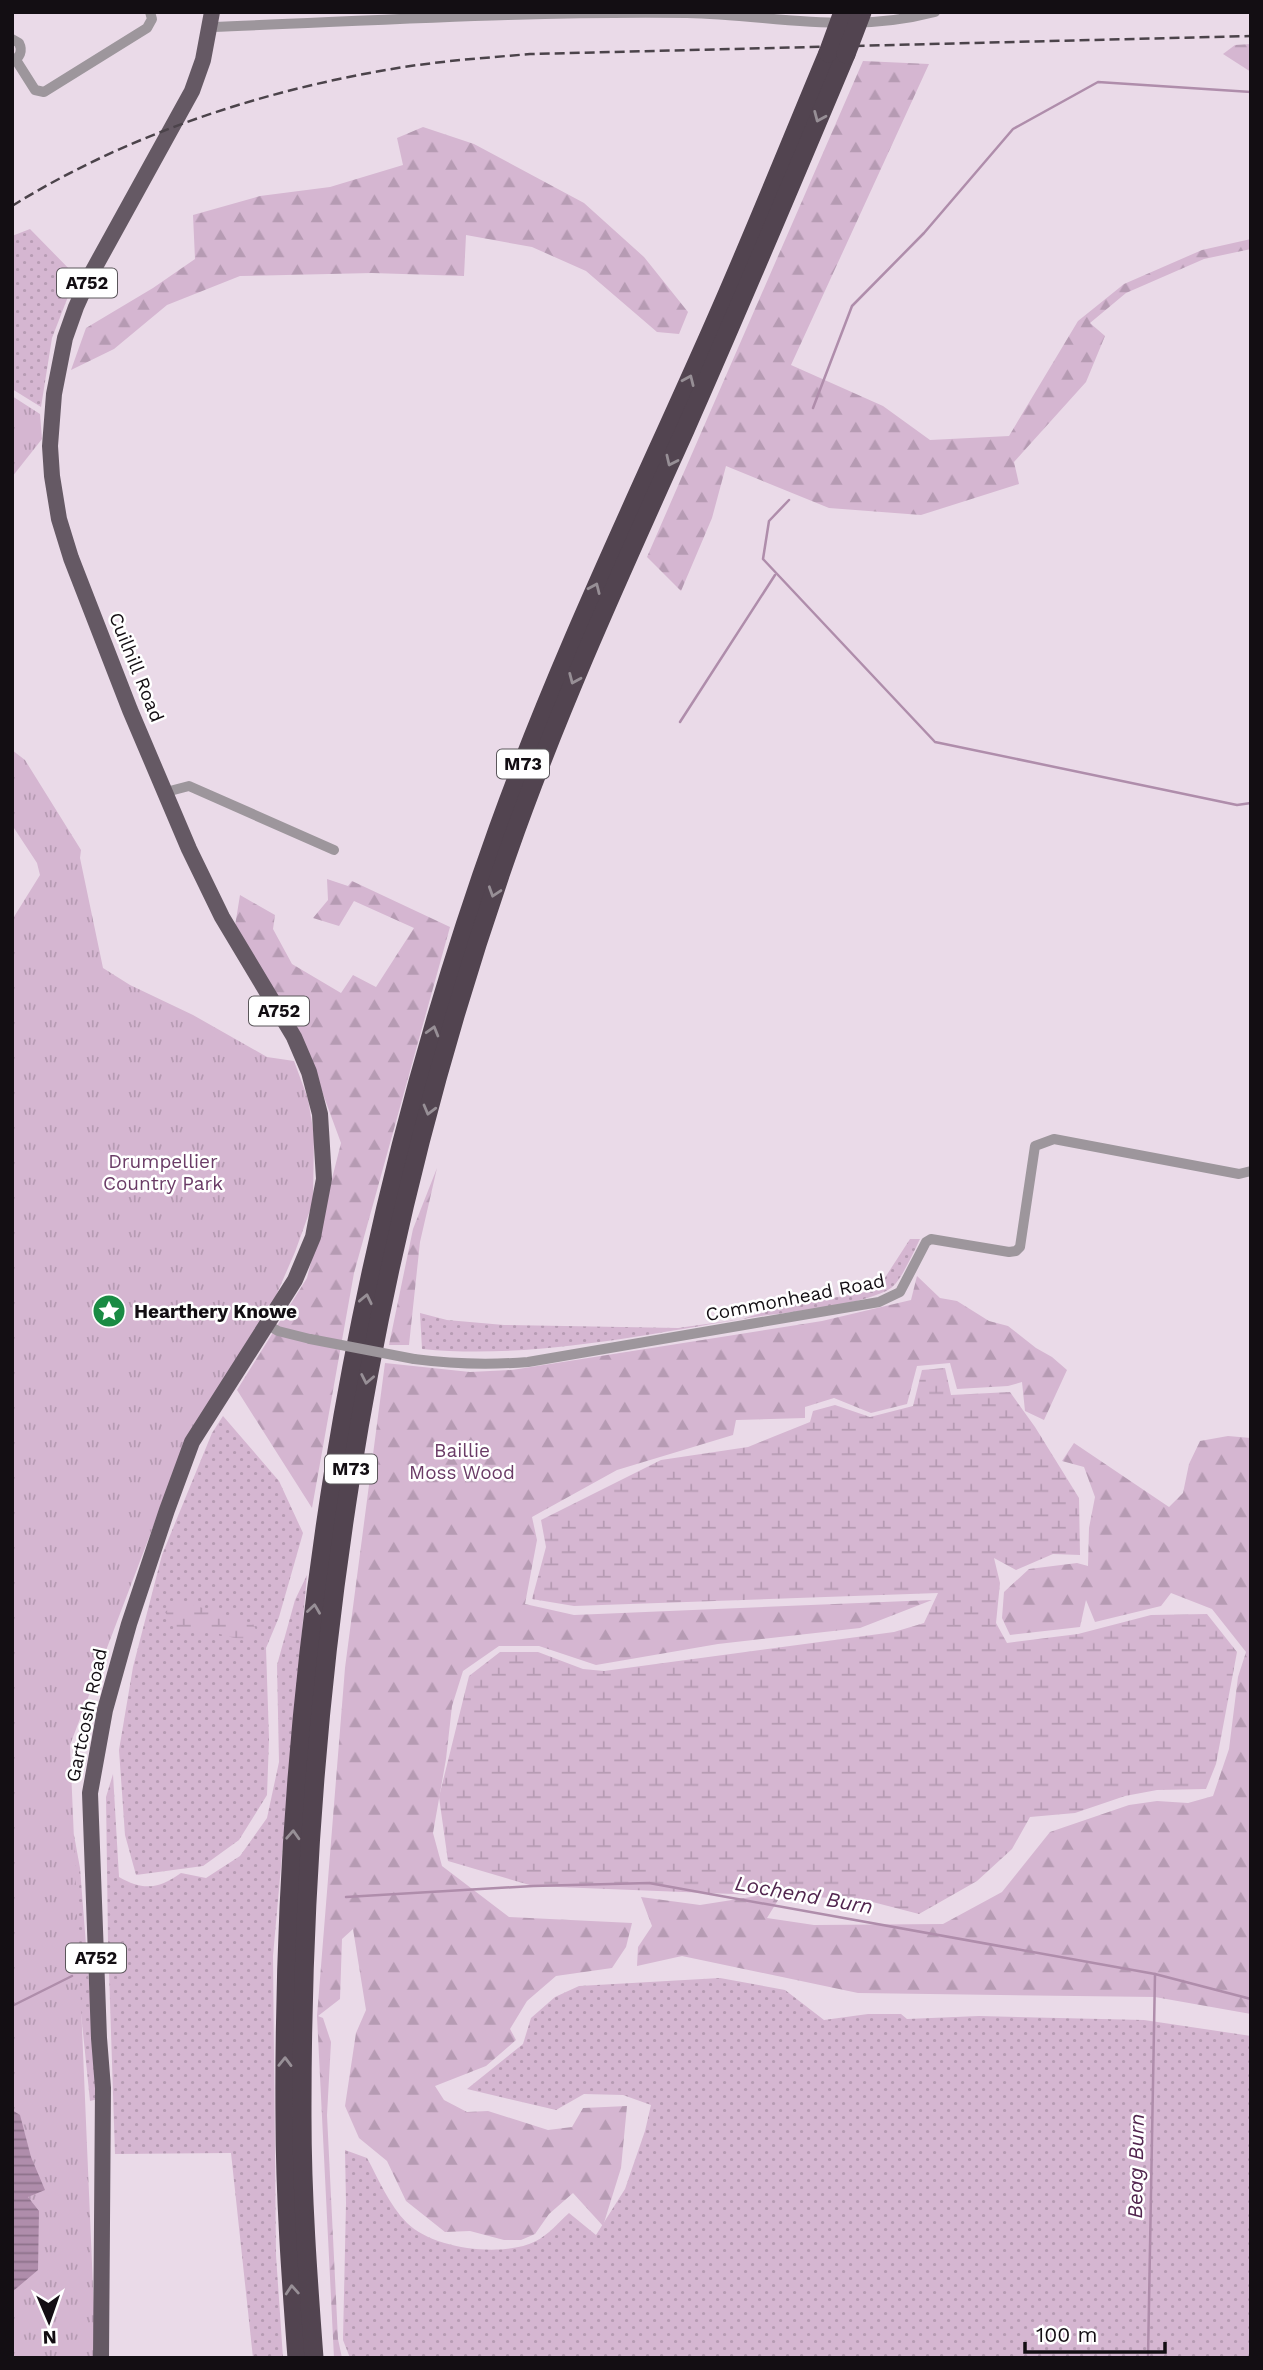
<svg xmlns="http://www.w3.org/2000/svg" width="1263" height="2370" font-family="'Work Sans',sans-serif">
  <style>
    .grass { fill: url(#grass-dots) }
    .forest { fill: url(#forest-firs) }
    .wetland { fill: url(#wetland-marsh) }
    .park { fill: url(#park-tufts) }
    .water { fill: url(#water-rules) }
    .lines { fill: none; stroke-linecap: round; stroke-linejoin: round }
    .stream { stroke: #af8dab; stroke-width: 2.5 }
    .street { stroke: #9d969c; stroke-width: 10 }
    .primary { stroke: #655964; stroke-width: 16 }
    .highway { stroke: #524450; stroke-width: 19 }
    .rail { stroke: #4b434a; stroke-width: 2.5; stroke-dasharray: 10 5; stroke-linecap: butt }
    .street-bridge { stroke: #9d969c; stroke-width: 10 }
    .highway-bridge { stroke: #524450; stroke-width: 19 }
    .oneway { stroke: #978f96 }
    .labels { text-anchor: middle; stroke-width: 5; stroke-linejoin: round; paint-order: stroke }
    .shield { fill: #fff; stroke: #5a565a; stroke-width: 2 }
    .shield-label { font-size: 18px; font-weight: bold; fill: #130e13 }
    .street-label { font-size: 19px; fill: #130e13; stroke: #fff }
    .park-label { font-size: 19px; fill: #6a3b66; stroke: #fff }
    .poi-label { font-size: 19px; font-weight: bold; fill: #130e13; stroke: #fff; text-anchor: start }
    .water-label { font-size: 21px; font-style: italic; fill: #52264f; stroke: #fff }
  </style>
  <defs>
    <pattern id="grass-dots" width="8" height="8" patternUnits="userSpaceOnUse" patternTransform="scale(1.75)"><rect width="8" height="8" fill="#d5b6d1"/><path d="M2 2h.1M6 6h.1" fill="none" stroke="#b69bb3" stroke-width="1.8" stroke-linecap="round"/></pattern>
    <pattern id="forest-firs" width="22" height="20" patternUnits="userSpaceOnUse" patternTransform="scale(1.75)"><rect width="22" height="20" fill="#d5b6d1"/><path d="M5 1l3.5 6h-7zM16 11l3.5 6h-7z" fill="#b69bb3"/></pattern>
    <pattern id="wetland-marsh" width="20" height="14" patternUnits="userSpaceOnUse" patternTransform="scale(1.75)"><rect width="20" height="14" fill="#d5b6d1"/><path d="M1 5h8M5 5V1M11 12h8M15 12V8" fill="none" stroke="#b69bb3"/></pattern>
    <pattern id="park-tufts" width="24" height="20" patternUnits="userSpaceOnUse" patternTransform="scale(1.75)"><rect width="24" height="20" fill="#d5b6d1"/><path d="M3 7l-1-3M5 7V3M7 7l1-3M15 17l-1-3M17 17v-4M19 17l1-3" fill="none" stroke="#b69bb3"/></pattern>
    <pattern id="water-rules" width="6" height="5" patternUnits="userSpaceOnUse" patternTransform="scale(1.75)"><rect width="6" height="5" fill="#af8dab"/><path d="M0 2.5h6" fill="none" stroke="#8d728a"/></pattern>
  </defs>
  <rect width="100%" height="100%" fill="#eadae8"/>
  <!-- grass -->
  <g class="grass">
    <path d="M 30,229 L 76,276 L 52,338 L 41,407 L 12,389 L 12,236 Z"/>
    <path d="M 910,1239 L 920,1239 C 914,1251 901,1281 891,1288 C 868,1304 792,1312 761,1316 C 651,1333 534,1360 422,1349 L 420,1313 L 447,1320 L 504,1325 L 678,1328 L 742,1319 L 781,1307 L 877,1290 Z"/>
    <path d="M 223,1416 L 279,1481 L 303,1533 L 279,1617 L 266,1648 L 269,1739 L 267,1795 L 239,1840 L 203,1866 L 136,1875 L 125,1835 L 119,1750 L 133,1667 L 162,1555 L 212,1433 Z"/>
    <path d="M 307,1575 L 273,1956 L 276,2255 L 283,2358 L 253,2358 L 231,2153 L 115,2154 L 108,1941 L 106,1797 L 113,1774 L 119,1877 C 143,1891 159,1889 181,1873 L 206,1878 L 240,1856 L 267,1818 L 279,1762 L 277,1665 L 295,1600 Z"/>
    <path d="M 12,1779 L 74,1835 L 80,1868 L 98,2099 L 90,2101 L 79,1994 Z"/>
    <path d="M 720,1978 L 785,1990 L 824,2020 L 868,2014 L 901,2014 L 907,2019 L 979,2016 L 1144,2020 L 1251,2036 L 1251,2358 L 350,2358 L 343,2340 L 346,2203 L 345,2150 L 367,2158 C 379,2180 389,2205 407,2223 C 433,2249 503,2258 536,2241 C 548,2235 559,2222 569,2213 L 596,2235 L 625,2189 L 645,2131 L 651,2105 L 623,2095 L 584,2094 L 556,2110 L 467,2089 L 523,2044 L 531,2018 L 555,1997 L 579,1986 Z"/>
  </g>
  <!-- forest -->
  <g class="forest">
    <path d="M 1251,44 L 1251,72 L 1223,54 L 1235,45 Z"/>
    <path d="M 863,61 L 929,64 L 791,365 L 883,406 L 930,440 L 1009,436 L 1078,321 L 1124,284 L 1202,250 L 1251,239 L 1251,249 L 1204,259 L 1126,293 L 1090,323 L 1105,336 L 1086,382 L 1014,462 L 1019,484 L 921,515 L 829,508 L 726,466 L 712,518 L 681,591 L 647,557 Z"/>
    <path d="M 423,127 L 474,144 L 584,203 L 644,257 L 688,312 L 679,334 L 657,332 L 586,271 L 532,247 L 466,235 L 464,276 L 372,273 L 240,276 L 167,305 L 114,349 L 71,370 L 86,328 L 153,288 L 195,259 L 193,215 L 260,196 L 330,187 L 403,165 L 397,138 Z"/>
    <path d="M 327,879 L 348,886 L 352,881 L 450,927 L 354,1273 L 312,1508 L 237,1390 L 307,1278 L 341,1143 L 309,1056 L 235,926 L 240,895 L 275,915 L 273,929 L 292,964 L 341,993 L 353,975 L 376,987 L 414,928 L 354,901 L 339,926 L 313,918 L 328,900 Z"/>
    <path d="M 437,1168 L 420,1242 L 409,1345 L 389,1345 L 413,1229 Z"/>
    <path d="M 917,1276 L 940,1298 L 957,1301 L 989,1321 L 1008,1326 L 1036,1348 L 1052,1357 L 1067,1370 L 1044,1420 L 1025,1411 L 1022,1382 L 1008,1386 L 957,1389 L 950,1363 L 917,1366 L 907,1404 L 871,1413 L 834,1398 L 805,1407 L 805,1418 L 736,1420 L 733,1435 L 617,1470 L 532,1517 L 537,1540 L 525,1604 L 574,1615 L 932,1600 L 860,1628 L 718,1644 L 596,1665 L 539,1646 L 499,1646 L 463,1671 L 452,1706 L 446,1759 L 433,1833 L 442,1866 L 509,1917 L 632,1923 L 626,1947 L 612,1968 L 556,1976 L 527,2001 L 510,2029 L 516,2040 L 486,2066 L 435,2086 L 444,2100 L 467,2112 L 488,2111 L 548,2130 L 572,2127 L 583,2108 L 627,2106 L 621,2168 L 603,2226 L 573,2193 L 549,2214 L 535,2234 L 521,2240 L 504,2240 L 470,2231 L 445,2232 L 406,2201 L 387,2161 L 359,2138 L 345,2106 L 356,2033 L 366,2010 L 353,1929 L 342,1939 L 340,1999 L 318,2016 L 323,2018 L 331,2042 L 327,2115 L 338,2339 L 342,2358 L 334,2358 L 317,2016 L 345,1668 L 385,1363 L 470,1372 L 512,1370 L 822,1321 L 911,1300 Z"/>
    <path d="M 1228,1436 L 1251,1438 L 1251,2014 L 1155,1997 L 858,1993 L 682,1956 L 637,1966 L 638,1947 L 652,1926 L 641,1897 L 700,1905 L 783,1892 L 767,1918 L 814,1925 L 943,1924 L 1002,1892 L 1050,1832 L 1129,1805 L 1157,1801 L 1188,1803 L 1213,1796 L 1229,1749 L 1238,1677 L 1246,1652 L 1212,1609 L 1171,1593 L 1161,1606 L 1095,1622 L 1086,1600 L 1080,1627 L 1010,1635 L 1002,1618 L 1004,1592 L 1029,1569 L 1077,1563 L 1088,1566 L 1089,1528 L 1095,1497 L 1084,1467 L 1062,1461 L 1074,1443 L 1169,1507 L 1183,1493 L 1189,1464 L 1200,1441 Z"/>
  </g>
  <!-- wetland -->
  <g class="wetland">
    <path d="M 945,1368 L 951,1395 L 1010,1392 L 1035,1427 L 1079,1498 L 1080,1555 L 1053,1554 L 1016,1570 L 994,1558 L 1000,1583 L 996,1623 L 1007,1643 L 1078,1634 L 1151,1615 L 1207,1614 L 1237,1652 L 1216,1764 L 1206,1789 L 1157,1790 L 1125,1796 L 1075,1813 L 1030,1817 L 1012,1849 L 977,1881 L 919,1914 L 861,1899 L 533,1886 L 448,1861 L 439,1797 L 469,1676 L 500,1652 L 538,1652 L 583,1669 L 604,1671 L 894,1632 L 924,1623 L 938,1593 L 574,1606 L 532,1599 L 546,1547 L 541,1520 L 661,1460 L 748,1447 L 810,1422 L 813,1411 L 835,1405 L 870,1417 L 913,1406 L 922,1370 Z"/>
    <path d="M 187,1603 L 253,1624 L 261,1639 L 234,1638 L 202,1629 L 177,1632 L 165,1612 L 175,1604 Z"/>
  </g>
  <!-- park -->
  <g class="park">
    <path d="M 12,396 L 40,414 L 42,439 L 12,477 Z"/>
    <path d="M 12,750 L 25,760 L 81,850 L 80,858 L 103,968 L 130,985 L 193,1015 L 267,1057 L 294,1061 L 308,1099 L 314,1135 L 313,1202 L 295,1252 L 275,1298 L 177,1464 L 70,1745 L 96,2358 L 12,2358 L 12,920 L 40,875 L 37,863 L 12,825 Z"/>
  </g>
  <!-- water -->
  <path class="water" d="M 12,2110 L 20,2115 L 31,2157 L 45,2190 L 28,2197 L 39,2211 L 38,2270 L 12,2292 Z"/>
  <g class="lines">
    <!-- stream -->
    <g class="stream">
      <path d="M 813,408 L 852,306 L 924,233 L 1013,129 L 1098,82 L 1251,92"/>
      <path d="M 789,500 L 769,521 L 763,559 L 935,742 L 1237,805 L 1251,803"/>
      <path d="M 680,722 L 775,575"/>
      <path d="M 346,1897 L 533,1886 L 649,1883 L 1155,1974 L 1251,1999"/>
      <path d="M 12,2006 L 72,1976"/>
      <path d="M 1148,2358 L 1155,1974"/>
    </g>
    <!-- street -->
    <g class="street">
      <path d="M 211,27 C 369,21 528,11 687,13 C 774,15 847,35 935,12"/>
      <path d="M 12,39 L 19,43 C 23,51 20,58 12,61"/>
      <path d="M 16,60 L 35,90 L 44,92 L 147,28 L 152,19 L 150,12"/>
      <path d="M 166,792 L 189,786 L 334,850"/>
      <path d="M 268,1325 L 278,1331 L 310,1339"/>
      <path d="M 414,1359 C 452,1364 489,1365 528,1362 L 879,1302 L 900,1292 L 926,1242 L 931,1239 L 1009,1252 L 1016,1251 L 1020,1247 L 1035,1146 L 1054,1139 L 1239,1174 L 1251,1171"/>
    </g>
    <!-- primary -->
    <path class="primary" d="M 101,2358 L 103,2088 L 99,2038 L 90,1793 L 105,1710 L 129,1624 L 167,1510 L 192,1442 L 295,1280 L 313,1237 L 324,1179 L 320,1114 L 309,1072 L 294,1037 L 222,917 L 189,849 L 130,710 L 71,558 L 59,519 L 52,476 L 50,446 L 54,394 L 65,338 L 76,307 L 90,276 L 192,91 L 203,60 L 212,12"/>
    <!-- highway -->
    <g class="highway">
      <path d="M 297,2358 C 291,2278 285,2197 285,2117 C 282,1680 350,1241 498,829 C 559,659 638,496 711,331 C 752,239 789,146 828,53"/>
      <path d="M 314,2358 C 308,2278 302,2197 302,2117 C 301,1687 365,1259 508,852 C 559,707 622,570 685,430 C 740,306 793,180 846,54"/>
    </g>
    <!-- rail -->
    <path class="rail" d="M 12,206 C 126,135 260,91 392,69 C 438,61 484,58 530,54 L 1251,36"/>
    <!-- street-bridge -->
    <path class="street-bridge" d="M 310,1339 L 414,1359"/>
    <!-- highway-bridge -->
    <g class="highway-bridge">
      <path d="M 828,53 L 843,12"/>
      <path d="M 846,54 L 862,12"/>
    </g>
  </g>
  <!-- one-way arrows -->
  <defs><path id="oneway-chevron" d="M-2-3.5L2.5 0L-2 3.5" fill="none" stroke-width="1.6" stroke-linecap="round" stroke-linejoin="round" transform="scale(1.75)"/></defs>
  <g class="oneway">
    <use href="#oneway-chevron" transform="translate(819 117) rotate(113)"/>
    <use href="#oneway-chevron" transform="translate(689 380) rotate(-66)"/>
    <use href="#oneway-chevron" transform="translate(671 461) rotate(115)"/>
    <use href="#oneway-chevron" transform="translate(595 588) rotate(-66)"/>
    <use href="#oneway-chevron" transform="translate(574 679) rotate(113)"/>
    <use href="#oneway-chevron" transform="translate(494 892) rotate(108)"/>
    <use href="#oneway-chevron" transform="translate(433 1031) rotate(-74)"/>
    <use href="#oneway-chevron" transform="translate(429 1110) rotate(105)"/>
    <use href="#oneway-chevron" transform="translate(366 1299) rotate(-78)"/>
    <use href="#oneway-chevron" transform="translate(367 1379) rotate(101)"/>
    <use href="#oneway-chevron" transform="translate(314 1609) rotate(-82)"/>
    <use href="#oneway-chevron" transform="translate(293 1835) rotate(-87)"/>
    <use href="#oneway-chevron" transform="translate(285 2062) rotate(-89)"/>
    <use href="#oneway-chevron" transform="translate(292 2290) rotate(-94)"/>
  </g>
  <!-- icons -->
  <defs>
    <symbol id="sight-disc" viewBox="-11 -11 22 22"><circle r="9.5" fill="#1a8b44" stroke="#fff"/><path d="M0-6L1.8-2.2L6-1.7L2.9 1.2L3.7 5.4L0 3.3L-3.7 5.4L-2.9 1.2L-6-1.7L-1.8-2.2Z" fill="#fff"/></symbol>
  </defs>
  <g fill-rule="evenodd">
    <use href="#sight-disc" x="90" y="1292" width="38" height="38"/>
  </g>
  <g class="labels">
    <!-- shield labels -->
    <g class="shield">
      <rect x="57" y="268.5" width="60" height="29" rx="5"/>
      <rect x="497" y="749.5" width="52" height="29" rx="5"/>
      <rect x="249" y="996.5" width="60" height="29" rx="5"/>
      <rect x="325" y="1454.5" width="52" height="29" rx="5"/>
      <rect x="66" y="1943.5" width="60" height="29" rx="5"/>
    </g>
    <g class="shield-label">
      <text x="87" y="289">A752</text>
      <text x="523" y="770">M73</text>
      <text x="279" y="1017">A752</text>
      <text x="351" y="1475">M73</text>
      <text x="96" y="1964">A752</text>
    </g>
    <!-- street labels -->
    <g class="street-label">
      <text transform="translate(137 667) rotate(68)" y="7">Cuilhill Road</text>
      <text transform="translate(795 1297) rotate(-11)" y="7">Commonhead Road</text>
      <text transform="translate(86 1715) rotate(-78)" y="7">Gartcosh Road</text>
    </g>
    <!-- park labels -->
    <g class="park-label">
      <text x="163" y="1168">Drumpellier<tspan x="163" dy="22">Country Park</tspan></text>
      <text x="462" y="1457">Baillie<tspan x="462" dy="22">Moss Wood</tspan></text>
    </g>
    <!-- poi labels -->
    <g class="poi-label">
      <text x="134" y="1318">Hearthery Knowe</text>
    </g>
    <!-- water labels -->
    <g class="water-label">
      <text transform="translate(804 1895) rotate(10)" y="7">Lochend Burn</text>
      <text transform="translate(1136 2166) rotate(-89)" y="7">Beag Burn</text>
    </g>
  </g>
  <!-- border -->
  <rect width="1263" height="2370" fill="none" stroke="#130e13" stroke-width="28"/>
  <!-- north arrow -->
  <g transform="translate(49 2321) rotate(178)" stroke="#ffffff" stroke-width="5" paint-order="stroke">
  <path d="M0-5L12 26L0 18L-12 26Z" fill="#130e13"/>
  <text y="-10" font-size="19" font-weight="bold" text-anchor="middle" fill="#130e13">N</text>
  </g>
  <!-- scale -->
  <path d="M1025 2342v10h140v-10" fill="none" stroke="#130e13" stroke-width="3.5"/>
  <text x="1036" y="2342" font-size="21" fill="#130e13" stroke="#ffffff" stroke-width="5" paint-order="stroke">100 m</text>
</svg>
